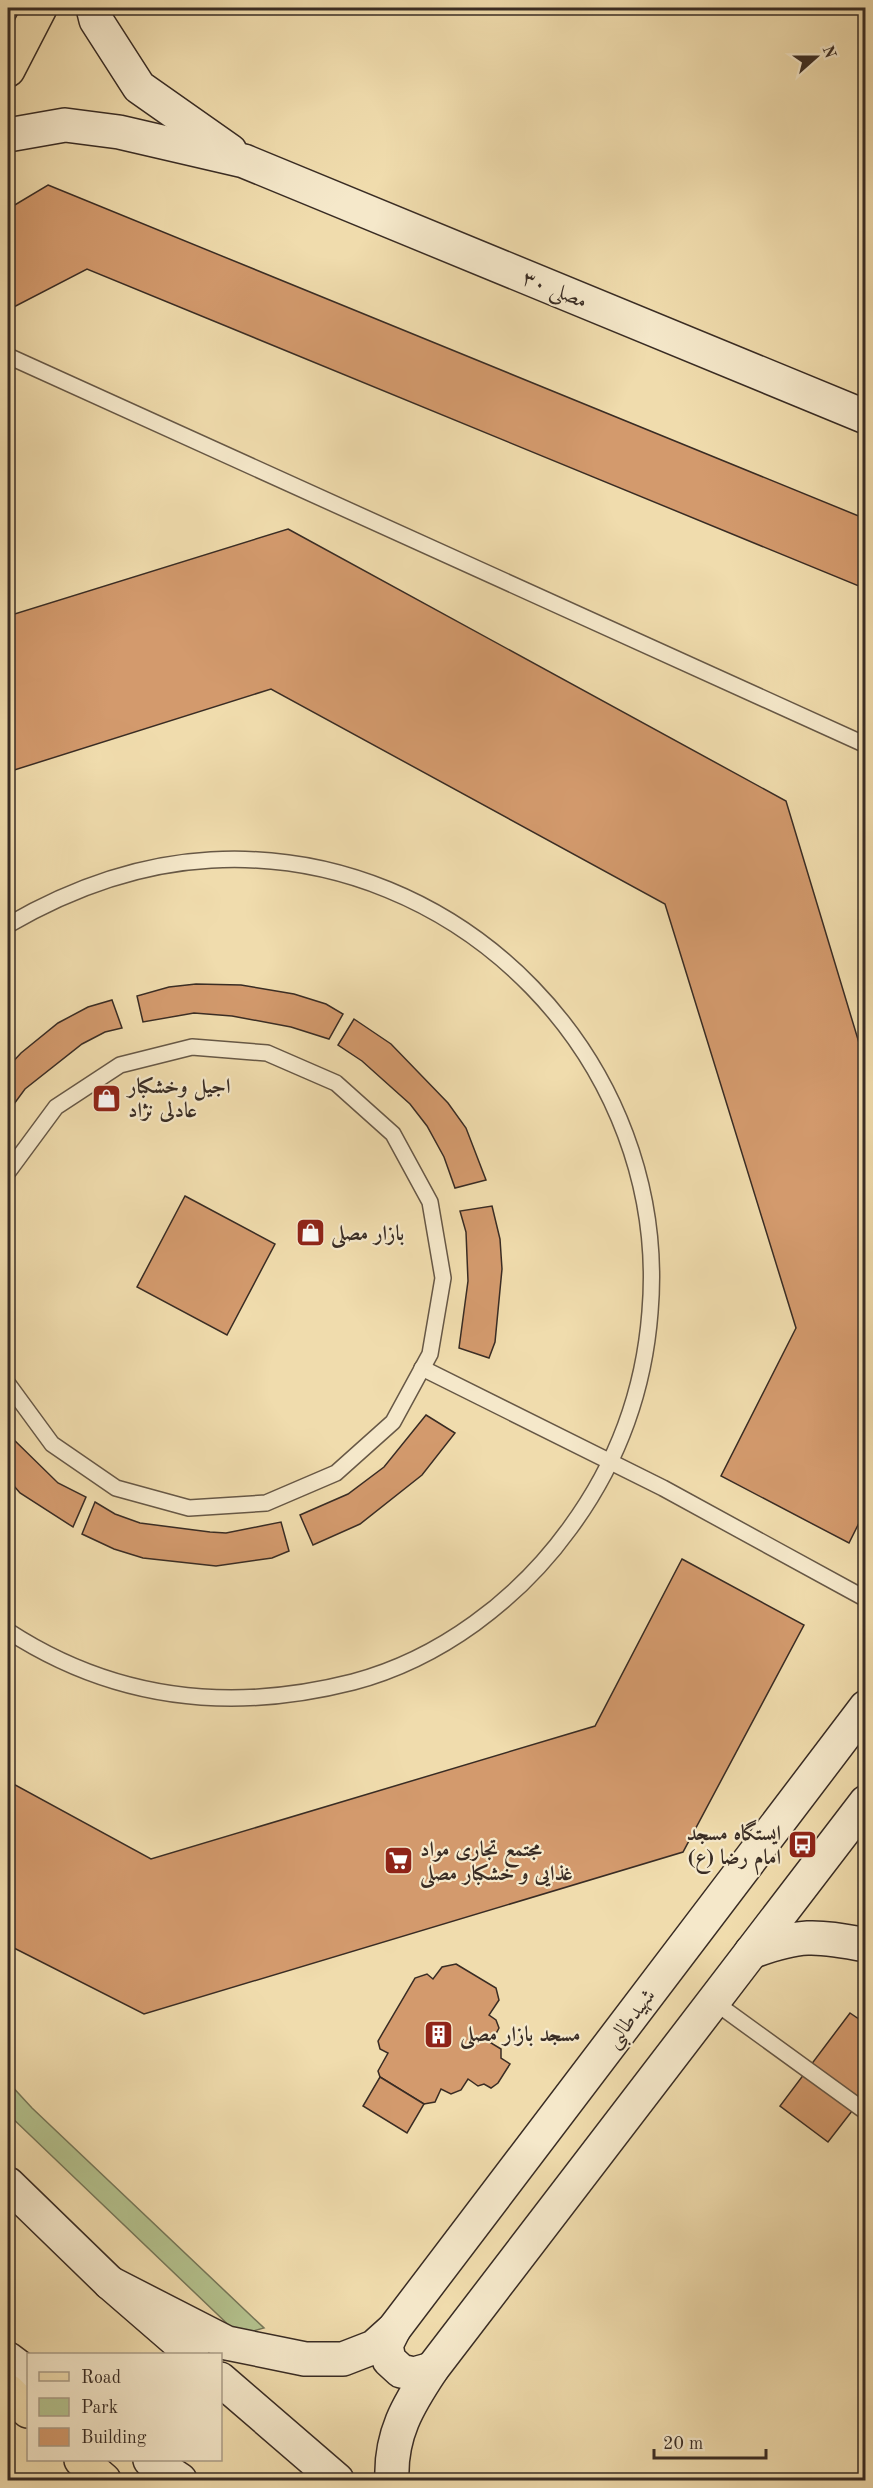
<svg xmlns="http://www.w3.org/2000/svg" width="873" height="2488" font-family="'Old Standard TT',Amiri,serif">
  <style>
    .green { fill: #b4c28e; stroke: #767759; stroke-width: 1.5 }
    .building { fill: #d39a6d; stroke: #392c24; stroke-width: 1.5 }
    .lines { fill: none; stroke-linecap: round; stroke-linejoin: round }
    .lane-casing { stroke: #675846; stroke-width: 18 }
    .secondary-casing { stroke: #392c24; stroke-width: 36 }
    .primary-casing { stroke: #392c24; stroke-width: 36 }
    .highway-casing { stroke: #392c24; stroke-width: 36 }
    .lane { stroke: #f5e8ca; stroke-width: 15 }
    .secondary { stroke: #f5e8ca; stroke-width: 33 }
    .primary { stroke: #f0dcad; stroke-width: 33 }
    .highway { stroke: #f0dcad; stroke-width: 33 }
    .labels { text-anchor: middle; stroke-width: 4.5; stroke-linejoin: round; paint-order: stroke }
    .street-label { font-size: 21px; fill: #392c24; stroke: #f5e8ca }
    .poi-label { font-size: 21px; font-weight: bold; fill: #392c24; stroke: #f5e8ca; text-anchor: start }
  </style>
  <rect width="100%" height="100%" fill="#f0dcad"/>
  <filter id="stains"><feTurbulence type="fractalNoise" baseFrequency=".00333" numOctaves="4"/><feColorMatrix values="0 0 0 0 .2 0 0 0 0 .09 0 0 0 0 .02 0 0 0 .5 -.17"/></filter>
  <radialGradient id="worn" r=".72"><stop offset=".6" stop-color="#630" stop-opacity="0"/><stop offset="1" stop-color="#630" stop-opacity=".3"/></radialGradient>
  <!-- green -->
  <path class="green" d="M 8,2082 L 32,2108 L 264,2328 L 239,2335 L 8,2114 Z"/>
  <!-- building -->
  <g class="building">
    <path d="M 48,185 L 866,519 L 866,589 L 87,269 L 8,310 L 8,209 Z"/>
    <path d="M 288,529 L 786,801 L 866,1066 L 866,1509 L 849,1543 L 721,1476 L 796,1328 L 665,904 L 271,689 L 8,772 L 8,616 Z"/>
    <path d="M 196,984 L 241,985 L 294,994 L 326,1004 L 343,1014 L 329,1039 L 291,1027 L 232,1016 L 194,1013 L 143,1022 L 137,996 L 169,987 Z"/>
    <path d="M 112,1000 L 122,1028 L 105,1032 L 82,1044 L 25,1089 L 14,1104 L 8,1100 L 8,1067 L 21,1053 L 58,1023 L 88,1007 Z"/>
    <path d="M 354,1019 L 391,1044 L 448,1103 L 466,1128 L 486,1180 L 455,1188 L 444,1157 L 427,1126 L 410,1104 L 362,1061 L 338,1045 Z"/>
    <path d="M 185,1196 L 275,1244 L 227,1335 L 137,1287 Z"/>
    <path d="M 492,1206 L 500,1239 L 502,1269 L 495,1342 L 489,1358 L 459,1348 L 468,1281 L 466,1232 L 460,1211 Z"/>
    <path d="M 426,1415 L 455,1433 L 422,1475 L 360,1524 L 313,1545 L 300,1515 L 348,1494 L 384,1467 Z"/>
    <path d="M 8,1434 L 58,1483 L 86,1497 L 73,1527 L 20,1493 L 8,1479 Z"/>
    <path d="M 95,1502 L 115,1514 L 140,1523 L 210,1532 L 226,1533 L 281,1522 L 289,1551 L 272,1558 L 216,1566 L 143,1558 L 114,1549 L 82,1534 Z"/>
    <path d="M 682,1559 L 804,1625 L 683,1852 L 144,2014 L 8,1945 L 8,1781 L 151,1859 L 595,1726 Z"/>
    <path d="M 456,1964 L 496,1988 L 499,2000 L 489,2015 L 496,2020 L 499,2028 L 491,2043 L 501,2049 L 501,2058 L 510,2064 L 498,2083 L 491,2088 L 484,2084 L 478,2086 L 468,2079 L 461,2090 L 451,2094 L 441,2089 L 435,2102 L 424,2104 L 380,2077 L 378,2071 L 388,2053 L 380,2049 L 378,2041 L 415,1978 L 427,1974 L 433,1979 L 442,1967 Z"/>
    <path d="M 850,2013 L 866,2024 L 866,2093 L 828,2142 L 780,2106 Z"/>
    <path d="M 380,2077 L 424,2104 L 407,2133 L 363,2106 Z"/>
  </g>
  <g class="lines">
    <defs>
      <g id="lane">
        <path d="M 8,356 L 866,745"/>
        <path d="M 8,925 C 70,889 138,864 211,860 C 461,846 671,1063 650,1312 C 644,1391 617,1464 570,1528 C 518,1600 440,1659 353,1682 C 231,1713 114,1700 8,1631"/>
        <path d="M 8,1172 L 56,1107 L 120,1065 L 192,1047 L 267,1053 L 336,1083 L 393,1134 L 430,1202 L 443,1278 L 430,1354 L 393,1422 L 336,1473 L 266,1503 L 189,1508 L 116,1488 L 52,1444 L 8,1384"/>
        <path d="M 422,1368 L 663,1488 L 866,1599"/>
        <path d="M 713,2001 L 866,2112"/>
      </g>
      <g id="secondary">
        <path d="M 93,8 L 96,20 L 139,87 L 230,151"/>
        <path d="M 8,135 L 65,125 L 119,132 L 244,161 L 866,417"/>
        <path d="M 751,1952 C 799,1934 815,1935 866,1945"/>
        <path d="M 8,2184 L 110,2283 L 192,2354"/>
        <path d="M 110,2283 L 227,2343 L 305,2359 L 343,2359 L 374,2347 L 394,2329 L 866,1707"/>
        <path d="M 394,2329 L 386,2345 L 389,2360 L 401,2371 L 414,2374 L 432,2369"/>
        <path d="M 8,2359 L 28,2374"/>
        <path d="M 220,2379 L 337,2480"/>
        <path d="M 150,2460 L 180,2480"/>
        <path d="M 392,2480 C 390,2435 408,2405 432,2369 L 866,1802"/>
      </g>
      <path id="primary" d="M 8,70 L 40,8"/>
      <g id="highway">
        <path d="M 8,2391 L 28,2411"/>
        <path d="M 81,2460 L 104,2480"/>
      </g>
    </defs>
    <!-- lane casing -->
    <use href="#lane" class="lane-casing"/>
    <!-- secondary casing -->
    <use href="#secondary" class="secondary-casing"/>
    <!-- primary casing -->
    <use href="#primary" class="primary-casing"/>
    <!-- highway casing -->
    <use href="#highway" class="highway-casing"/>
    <!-- lane -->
    <use href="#lane" class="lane"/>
    <!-- secondary -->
    <use href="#secondary" class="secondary"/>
    <!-- primary -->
    <use href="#primary" class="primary"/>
    <!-- highway -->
    <use href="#highway" class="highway"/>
  </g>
  <!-- icons -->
  <defs>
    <symbol id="shop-square" viewBox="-11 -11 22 22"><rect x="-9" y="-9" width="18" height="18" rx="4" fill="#8f2418" stroke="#f5e8ca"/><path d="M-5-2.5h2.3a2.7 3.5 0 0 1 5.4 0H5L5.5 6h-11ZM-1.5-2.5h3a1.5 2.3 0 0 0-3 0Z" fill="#fff"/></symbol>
    <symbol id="bus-square" viewBox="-11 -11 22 22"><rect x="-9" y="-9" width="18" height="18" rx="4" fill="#8f2418" stroke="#f5e8ca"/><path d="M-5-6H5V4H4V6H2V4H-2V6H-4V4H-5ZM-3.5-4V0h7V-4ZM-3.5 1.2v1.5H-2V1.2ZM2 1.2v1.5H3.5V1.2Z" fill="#fff"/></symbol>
    <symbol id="supermarket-square" viewBox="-11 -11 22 22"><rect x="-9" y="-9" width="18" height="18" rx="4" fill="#8f2418" stroke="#f5e8ca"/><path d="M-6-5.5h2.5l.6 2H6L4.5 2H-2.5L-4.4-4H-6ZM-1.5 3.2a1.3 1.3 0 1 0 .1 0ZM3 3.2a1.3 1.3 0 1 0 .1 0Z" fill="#fff"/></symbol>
    <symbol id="building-square" viewBox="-11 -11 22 22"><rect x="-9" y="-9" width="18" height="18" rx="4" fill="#8f2418" stroke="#f5e8ca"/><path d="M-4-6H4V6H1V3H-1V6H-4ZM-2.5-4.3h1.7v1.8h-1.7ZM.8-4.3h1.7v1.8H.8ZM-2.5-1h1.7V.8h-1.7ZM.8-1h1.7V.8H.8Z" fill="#fff"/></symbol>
  </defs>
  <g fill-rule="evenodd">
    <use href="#shop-square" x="90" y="1082" width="33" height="33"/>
    <use href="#shop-square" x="294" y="1216" width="33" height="33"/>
    <use href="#bus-square" x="786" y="1828" width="33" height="33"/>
    <use href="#supermarket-square" x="382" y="1844" width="33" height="33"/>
    <use href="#building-square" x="422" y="2018" width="33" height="33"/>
  </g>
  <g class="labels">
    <!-- street labels -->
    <g class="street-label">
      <text transform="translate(555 289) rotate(22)" y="7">مصلی ۳۰</text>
      <text transform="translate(630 2018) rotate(-53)" y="7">شهیدطالبی</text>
    </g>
    <!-- poi labels -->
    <g class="poi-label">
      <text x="128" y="1093">اجیل وخشکبار<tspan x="128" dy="24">عادلی نژاد</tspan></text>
      <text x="331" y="1240">بازار مصلى</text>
      <text x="781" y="1840" text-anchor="end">ایستگاه مسجد<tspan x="781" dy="24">امام رضا (ع)</tspan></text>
      <text x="420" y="1856">مجتمع تجاری مواد<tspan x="420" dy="24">غذایی و خشکبار مصلی</tspan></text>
      <text x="460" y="2041">مسجد بازار مصلی</text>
    </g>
  </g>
  <!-- margin -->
  <rect width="873" height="2488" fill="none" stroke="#f0dcad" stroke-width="30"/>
  <rect x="9" y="9" width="855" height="2470" fill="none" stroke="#392c24" stroke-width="3"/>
  <rect x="15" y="15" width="843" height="2458" fill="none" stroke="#392c24" stroke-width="1.5"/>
  <!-- legend -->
  <rect x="27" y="2353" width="195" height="108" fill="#f5e8ca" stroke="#aa9d88" stroke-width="1.5"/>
  <rect x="39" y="2372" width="30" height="9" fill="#f0dcad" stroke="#aa9d88" stroke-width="1.5"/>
  <text x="81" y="2383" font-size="18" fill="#392c24">Road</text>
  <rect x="39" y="2398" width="30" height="18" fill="#b4c28e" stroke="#aa9d88" stroke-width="1.5"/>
  <text x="81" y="2413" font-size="18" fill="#392c24">Park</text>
  <rect x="39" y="2428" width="30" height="18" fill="#d39a6d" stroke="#aa9d88" stroke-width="1.5"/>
  <text x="81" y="2443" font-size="18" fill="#392c24">Building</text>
  <!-- north arrow -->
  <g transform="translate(816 57) rotate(69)" stroke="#f5e8ca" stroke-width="4.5" paint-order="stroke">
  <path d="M0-4.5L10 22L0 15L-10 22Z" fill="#392c24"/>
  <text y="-9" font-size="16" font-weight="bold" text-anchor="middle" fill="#392c24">N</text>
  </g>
  <!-- scale -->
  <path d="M654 2449v9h112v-9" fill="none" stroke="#392c24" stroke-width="3"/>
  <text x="663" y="2449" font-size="18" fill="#392c24" stroke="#f5e8ca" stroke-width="4.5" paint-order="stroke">20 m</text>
  <rect width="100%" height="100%" filter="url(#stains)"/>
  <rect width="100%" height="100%" fill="url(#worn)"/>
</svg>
